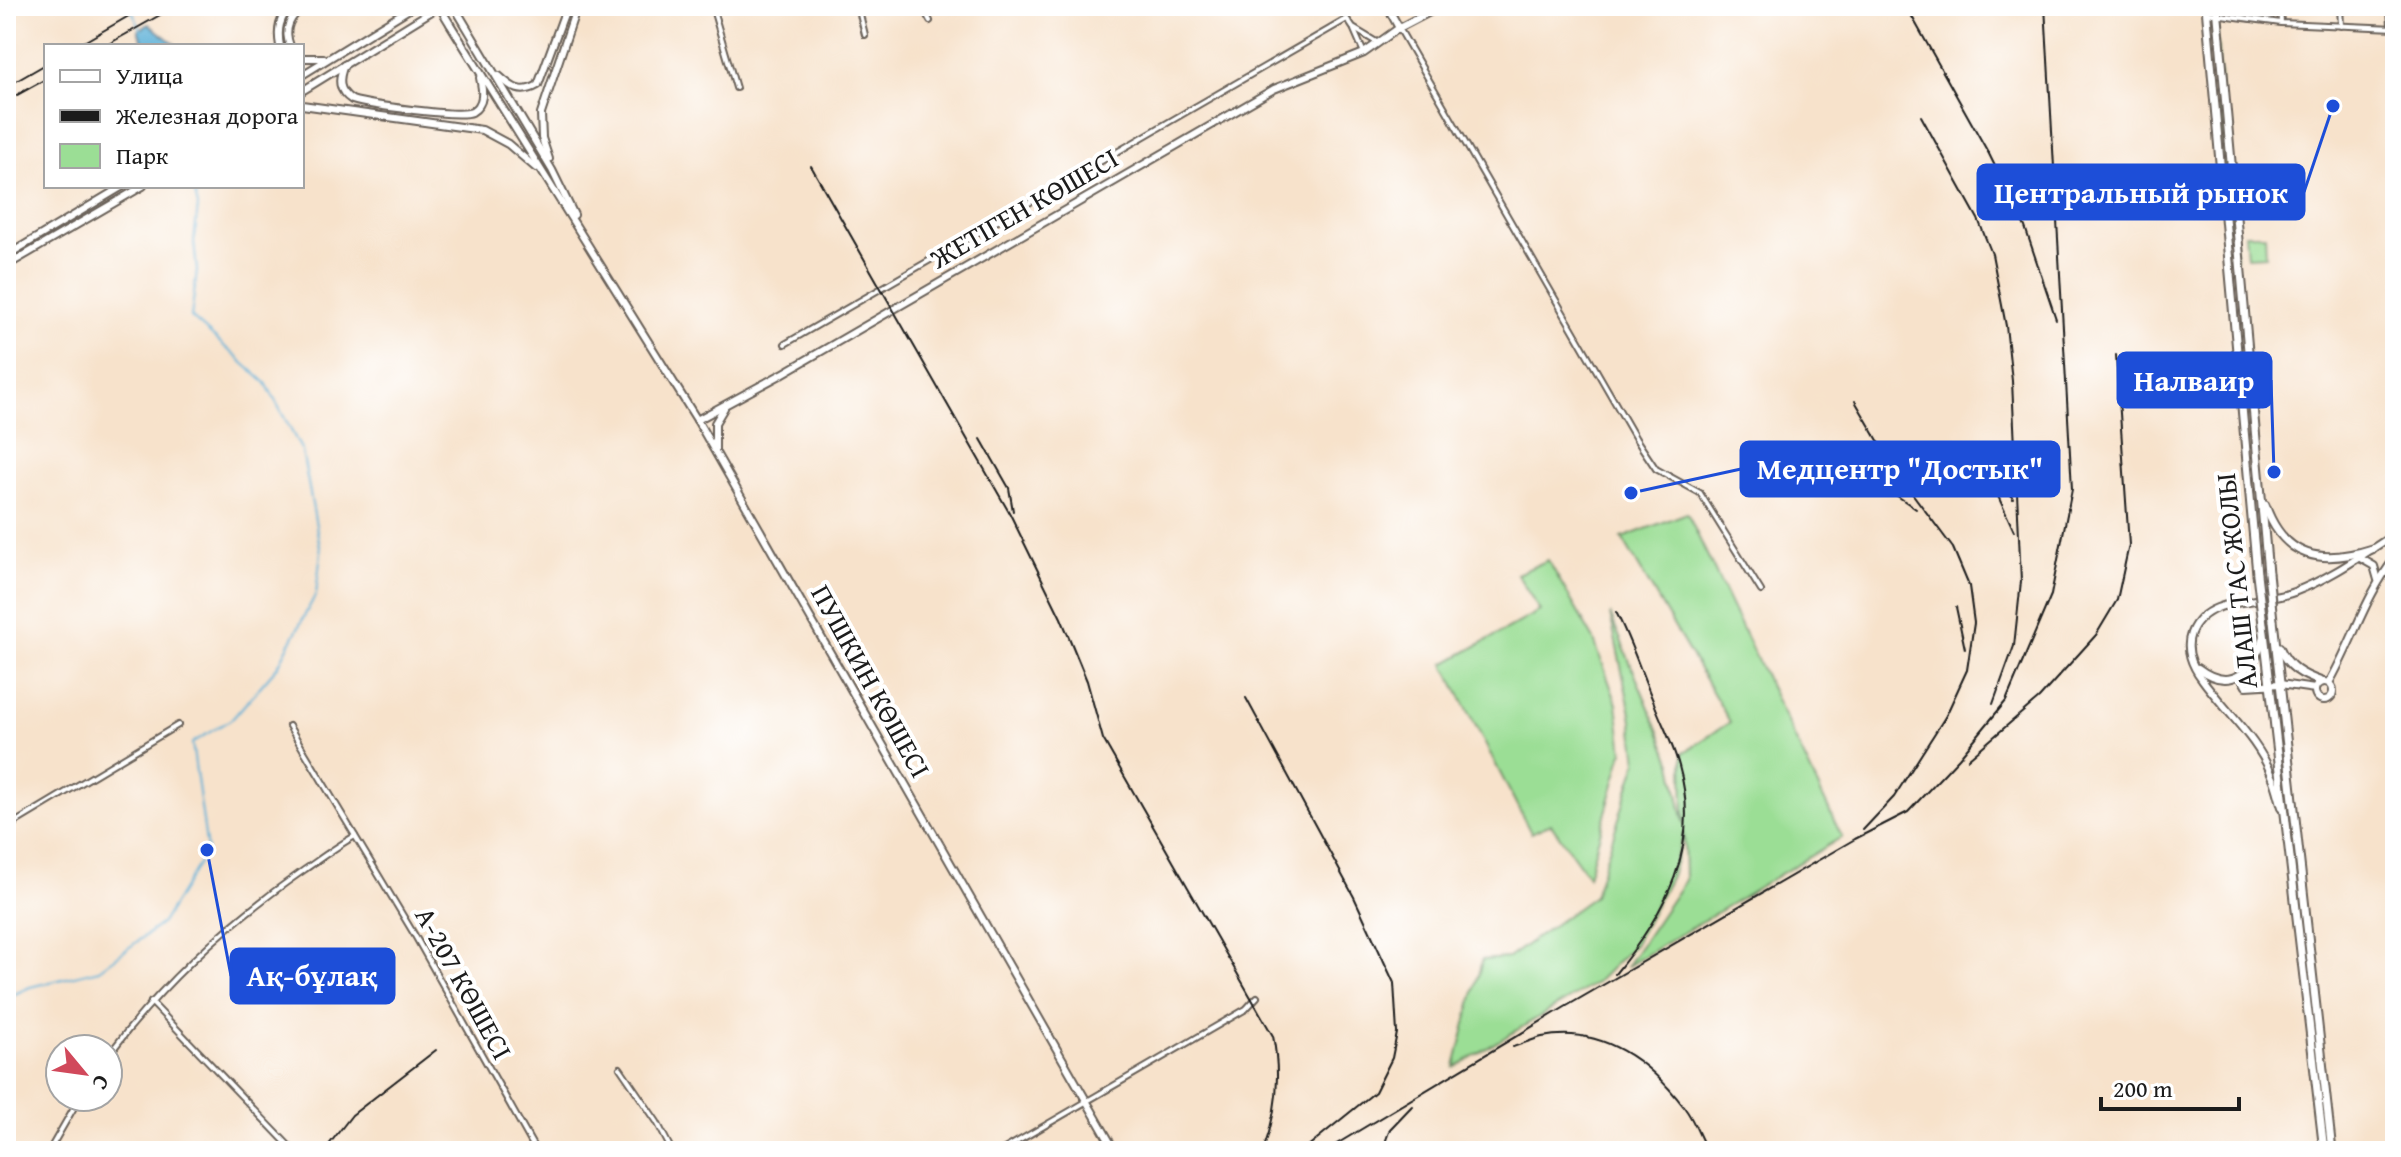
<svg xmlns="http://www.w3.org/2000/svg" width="2401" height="1157" font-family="'Gentium Book Plus',serif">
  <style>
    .green { fill: #9bde95; stroke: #5c7d58; stroke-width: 2 }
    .water { fill: #5aafd6; stroke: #3b6679; stroke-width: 2 }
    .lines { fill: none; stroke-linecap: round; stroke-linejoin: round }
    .stream { stroke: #5aafd6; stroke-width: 2 }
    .street-casing { stroke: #696159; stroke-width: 8 }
    .secondary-casing { stroke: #696159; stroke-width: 10 }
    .primary-casing { stroke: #696159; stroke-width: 11 }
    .street { stroke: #fff; stroke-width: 4 }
    .secondary { stroke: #fff; stroke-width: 6 }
    .primary { stroke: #fff; stroke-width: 7 }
    .rail { stroke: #1c1c1c; stroke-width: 2 }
    .secondary-bridge-casing { stroke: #696159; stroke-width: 10; stroke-linecap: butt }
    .primary-bridge-casing { stroke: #696159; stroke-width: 11; stroke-linecap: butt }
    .secondary-bridge { stroke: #fff; stroke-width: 6 }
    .primary-bridge { stroke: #fff; stroke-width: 7 }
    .labels { text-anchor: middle; stroke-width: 8; stroke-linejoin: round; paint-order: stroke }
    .street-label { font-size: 28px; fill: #1c1c1c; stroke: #fff }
    .leader { fill: none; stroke: #1d4ed8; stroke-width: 3 }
    .callout-dot { fill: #1d4ed8; stroke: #fff; stroke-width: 3 }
    .callout { fill: #1d4ed8; stroke: #1d4ed8; stroke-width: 3 }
    .callout-label { font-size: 30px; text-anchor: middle; font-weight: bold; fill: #fff }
  </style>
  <rect width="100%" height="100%" fill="#fff"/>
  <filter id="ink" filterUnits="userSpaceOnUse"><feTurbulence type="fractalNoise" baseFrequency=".0125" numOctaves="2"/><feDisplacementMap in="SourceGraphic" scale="16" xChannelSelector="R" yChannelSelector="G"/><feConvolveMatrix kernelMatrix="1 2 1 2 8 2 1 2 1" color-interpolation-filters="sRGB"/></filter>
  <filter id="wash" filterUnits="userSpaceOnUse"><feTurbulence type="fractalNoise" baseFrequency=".006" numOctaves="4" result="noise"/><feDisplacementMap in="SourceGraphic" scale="32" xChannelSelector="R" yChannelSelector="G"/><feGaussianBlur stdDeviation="1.8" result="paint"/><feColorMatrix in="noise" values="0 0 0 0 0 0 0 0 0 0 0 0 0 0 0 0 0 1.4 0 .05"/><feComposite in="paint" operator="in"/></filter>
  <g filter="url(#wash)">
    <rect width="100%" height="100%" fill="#f7e2cb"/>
    <!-- green -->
    <g class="green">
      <path d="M 2212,29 L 2216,29 L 2236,259 L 2232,260 Z"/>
      <path d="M 2245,234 L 2265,234 L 2266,256 L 2247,257 Z"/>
      <path d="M 1687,513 L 1842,837 L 1626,967 L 1685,880 L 1684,833 L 1671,876 L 1634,945 L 1596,983 L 1455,1067 L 1482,960 L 1508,958 L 1594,896 L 1637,762 L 1631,714 L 1610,614 L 1672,763 L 1684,824 L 1683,753 L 1730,722 L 1622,538 Z"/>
      <path d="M 1548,560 L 1594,640 L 1617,704 L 1623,752 L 1588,876 L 1551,824 L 1531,833 L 1444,664 L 1540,611 L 1517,574 Z"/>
    </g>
    <!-- water -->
    <path class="water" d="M 149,24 L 177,46 L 145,46 L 138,31 Z"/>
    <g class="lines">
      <!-- stream -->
      <g class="stream">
        <path d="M 130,6 L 141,30"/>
        <path d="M 6,998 L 30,987 L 99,970 L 162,923 L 207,850 L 192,743 L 233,718 L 278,666 L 316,594 L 321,552 L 302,451 L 266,383 L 191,317 L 197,271 L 194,242 L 198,206 L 193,186"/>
      </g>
    </g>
  </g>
  <g filter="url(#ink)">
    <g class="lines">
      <defs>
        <g id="street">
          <path d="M 712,6 L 736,88"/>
          <path d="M 858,6 L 865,35"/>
          <path d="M 922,6 L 930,21"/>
          <path d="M 2280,6 L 2281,23"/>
          <path d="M 2340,6 L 2341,26"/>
          <path d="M 2390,6 L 2391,27"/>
          <path d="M 1022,10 L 1032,6"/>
          <path d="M 2207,13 L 2281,23 L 2395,28"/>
          <path d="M 1399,28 L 1636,439 L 1656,469 L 1700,493 L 1761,591"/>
          <path d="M 1354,30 L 1364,53"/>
          <path d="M 785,344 L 1347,19 L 1353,28 L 1378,43"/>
          <path d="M 289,726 L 414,934 L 536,1151"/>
          <path d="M 6,828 L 178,725"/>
          <path d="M 151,1002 L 294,1151"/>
          <path d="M 108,1056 C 162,983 229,922 304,870 C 320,859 337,846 355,836"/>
          <path d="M 620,1068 L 657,1122 L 672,1151"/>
          <path d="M 49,1151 L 80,1097"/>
          <path d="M 1001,1151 L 1246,1009 L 1257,997"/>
        </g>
        <g id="secondary">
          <path d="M 454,6 L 552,170 L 574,215"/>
          <path d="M 1387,6 L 1399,28"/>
          <path d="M 450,24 L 697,420 L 1115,1151"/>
          <path d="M 280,46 C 277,30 279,17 292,6"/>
          <path d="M 290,46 C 283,28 290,16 305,6"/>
          <path d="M 302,58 L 323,58"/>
          <path d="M 344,65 C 338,80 338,91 352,100 C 368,105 460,118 472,112 C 485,104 483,91 480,78"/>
          <path d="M 302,75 L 414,6"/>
          <path d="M 499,76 C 512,88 521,95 538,85 L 567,6"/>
          <path d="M 302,91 L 440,6"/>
          <path d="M 302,105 L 482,130 L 508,144 L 536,168"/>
          <path d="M 549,159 L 542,138 L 541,114 L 577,6"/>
          <path d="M 6,256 L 123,186"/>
          <path d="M 6,266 L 143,186"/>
          <path d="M 697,420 L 782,374 L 1274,89 L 1364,53 L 1399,28 L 1441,6"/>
          <path d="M 715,450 L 715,423 L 724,408"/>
          <path d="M 2360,558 L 2374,566 L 2378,580"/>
          <path d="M 2198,668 C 2232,694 2254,670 2264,636"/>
          <path d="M 2240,675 L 2246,686 L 2280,684 L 2315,689"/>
          <circle cx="2324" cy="691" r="9"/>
          <path d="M 2329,683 C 2353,641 2365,596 2395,558"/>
          <path d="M 2282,807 C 2279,798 2277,787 2273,778 C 2259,740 2225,711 2202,679 C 2192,666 2185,649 2191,633 C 2206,594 2262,605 2294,592 C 2331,578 2362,555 2395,534"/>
        </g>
        <g id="primary">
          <path d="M 2206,6 L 2257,574"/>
          <path d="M 2217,6 L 2268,573"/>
          <path d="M 2265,505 C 2284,559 2322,565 2372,549"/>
          <path d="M 2273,620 L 2332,1151"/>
          <path d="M 2263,624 L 2324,1151"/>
          <path d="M 2279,647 C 2288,668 2302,675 2322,682"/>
        </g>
      </defs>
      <!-- street casing -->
      <use href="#street" class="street-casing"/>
      <!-- secondary casing -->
      <use href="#secondary" class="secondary-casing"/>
      <!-- primary casing -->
      <use href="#primary" class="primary-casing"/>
      <!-- street -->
      <use href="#street" class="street"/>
      <!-- secondary -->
      <use href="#secondary" class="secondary"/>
      <!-- primary -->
      <use href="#primary" class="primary"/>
      <!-- rail -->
      <g class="rail">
        <path d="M 1906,6 L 1989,154 L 2025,227 L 2056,319"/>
        <path d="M 77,46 L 146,6"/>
        <path d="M 105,46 L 176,6"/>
        <path d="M 6,87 L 46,64"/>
        <path d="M 6,101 L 46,79"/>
        <path d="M 1921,116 L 1978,219 L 1992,254 L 2006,326 L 2012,381 L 2021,581 L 2014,646 L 1993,704"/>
        <path d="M 811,166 L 1010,514 L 1061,618 L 1087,681 L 1103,739 L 1273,1036 C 1281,1075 1277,1113 1263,1151"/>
        <path d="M 1855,401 L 1897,473 L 1953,548 L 1969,586 L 1974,623 L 1967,670 L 1943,722"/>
        <path d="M 981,439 L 1009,488 L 1013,511"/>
        <path d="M 1992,452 L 2013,499"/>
        <path d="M 1861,455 L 1893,493 L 1916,509"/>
        <path d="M 1981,459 L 2014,531"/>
        <path d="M 1956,607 L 1965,649"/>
        <path d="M 1246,698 L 1354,897 L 1394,983 L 1397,1033 L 1392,1058 L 1375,1092 L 1302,1151"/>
        <path d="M 1968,759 L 2039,698 L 2096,635 L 2117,600 L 2129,545 L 2116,355"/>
        <path d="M 1863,830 L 1894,797 L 1947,714"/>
        <path d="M 1615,974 C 1665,913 1702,847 1679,766 C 1673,744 1662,724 1654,703 C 1641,672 1631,641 1616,612"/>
        <path d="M 1513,1047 C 1523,1044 1533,1039 1542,1037 C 1602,1025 1650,1062 1684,1107 C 1694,1120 1700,1137 1707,1151"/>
        <path d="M 324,1151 L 352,1115 L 436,1050"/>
        <path d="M 1325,1151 L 1565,1007 L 1855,839 L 1908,812 L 1959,758 L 2006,701 L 2051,595 L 2072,489 L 2045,6"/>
        <path d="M 1382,1151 L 1390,1129 L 1412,1106"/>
      </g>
      <defs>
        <path id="secondary-bridge" d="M 439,6 L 450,24"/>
        <g id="primary-bridge">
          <path d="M 2268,573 L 2273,620"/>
          <path d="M 2257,574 L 2263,624"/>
        </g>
      </defs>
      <!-- secondary-bridge casing -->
      <use href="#secondary-bridge" class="secondary-bridge-casing"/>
      <!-- primary-bridge casing -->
      <use href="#primary-bridge" class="primary-bridge-casing"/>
      <!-- secondary-bridge -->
      <use href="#secondary-bridge" class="secondary-bridge"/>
      <!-- primary-bridge -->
      <use href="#primary-bridge" class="primary-bridge"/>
    </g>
  </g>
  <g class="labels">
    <!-- street labels -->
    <g class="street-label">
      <text transform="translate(1024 208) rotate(-30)" y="10">ЖЕТІГЕН КӨШЕСІ</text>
      <text transform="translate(2236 581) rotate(-96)" y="10">АЛАШ ТАС ЖОЛЫ</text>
      <text transform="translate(871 681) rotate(61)" y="10">ПУШКИН КӨШЕСІ</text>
      <text transform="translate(464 983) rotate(61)" y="10">А-207 КӨШЕСІ</text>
    </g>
  </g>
  <!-- callouts -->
  <path class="leader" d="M2333 106L2304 192M2274 472L2271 380M1631 493L1741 469M207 850L231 976"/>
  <g class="callout-dot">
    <circle cx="2333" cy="106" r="8"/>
    <circle cx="2274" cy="472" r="8"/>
    <circle cx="1631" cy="493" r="8"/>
    <circle cx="207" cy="850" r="8"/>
  </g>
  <g class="callout">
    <rect x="1978" y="165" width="326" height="54" rx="8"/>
    <rect x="2118" y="353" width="153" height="54" rx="8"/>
    <rect x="1741" y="442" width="318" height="54" rx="8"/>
    <rect x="231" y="949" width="163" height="54" rx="8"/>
  </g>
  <g class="callout-label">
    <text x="2141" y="203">Центральный рынок</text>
    <text x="2194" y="391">Налваир</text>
    <text x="1900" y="479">Медцентр "Достык"</text>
    <text x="312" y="986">Ақ-бұлақ</text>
  </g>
  <!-- margin -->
  <rect width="2401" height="1157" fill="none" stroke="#fff" stroke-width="32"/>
  <!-- legend -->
  <rect x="44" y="44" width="260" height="144" fill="#ffffff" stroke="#a4a4a4" stroke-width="2"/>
  <rect x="60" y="70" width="40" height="12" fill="#ffffff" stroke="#a4a4a4" stroke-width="2"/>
  <text x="116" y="84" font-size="24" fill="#1c1c1c">Улица</text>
  <rect x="60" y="110" width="40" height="12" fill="#1c1c1c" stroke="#a4a4a4" stroke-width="2"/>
  <text x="116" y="124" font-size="24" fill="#1c1c1c">Железная дорога</text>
  <rect x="60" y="144" width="40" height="24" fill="#9bde95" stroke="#a4a4a4" stroke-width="2"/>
  <text x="116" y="164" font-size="24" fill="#1c1c1c">Парк</text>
  <!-- north arrow -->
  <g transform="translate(84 1073) rotate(119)"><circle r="38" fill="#ffffff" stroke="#a4a4a4" stroke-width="2"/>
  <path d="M0-6L14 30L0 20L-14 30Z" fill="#d1495b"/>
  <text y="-12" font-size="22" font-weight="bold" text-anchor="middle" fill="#1c1c1c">С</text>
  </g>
  <!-- scale -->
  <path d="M2101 1097v12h138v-12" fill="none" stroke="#1c1c1c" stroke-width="4"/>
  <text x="2113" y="1097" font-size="24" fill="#1c1c1c" stroke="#ffffff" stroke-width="6" paint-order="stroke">200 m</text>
</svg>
